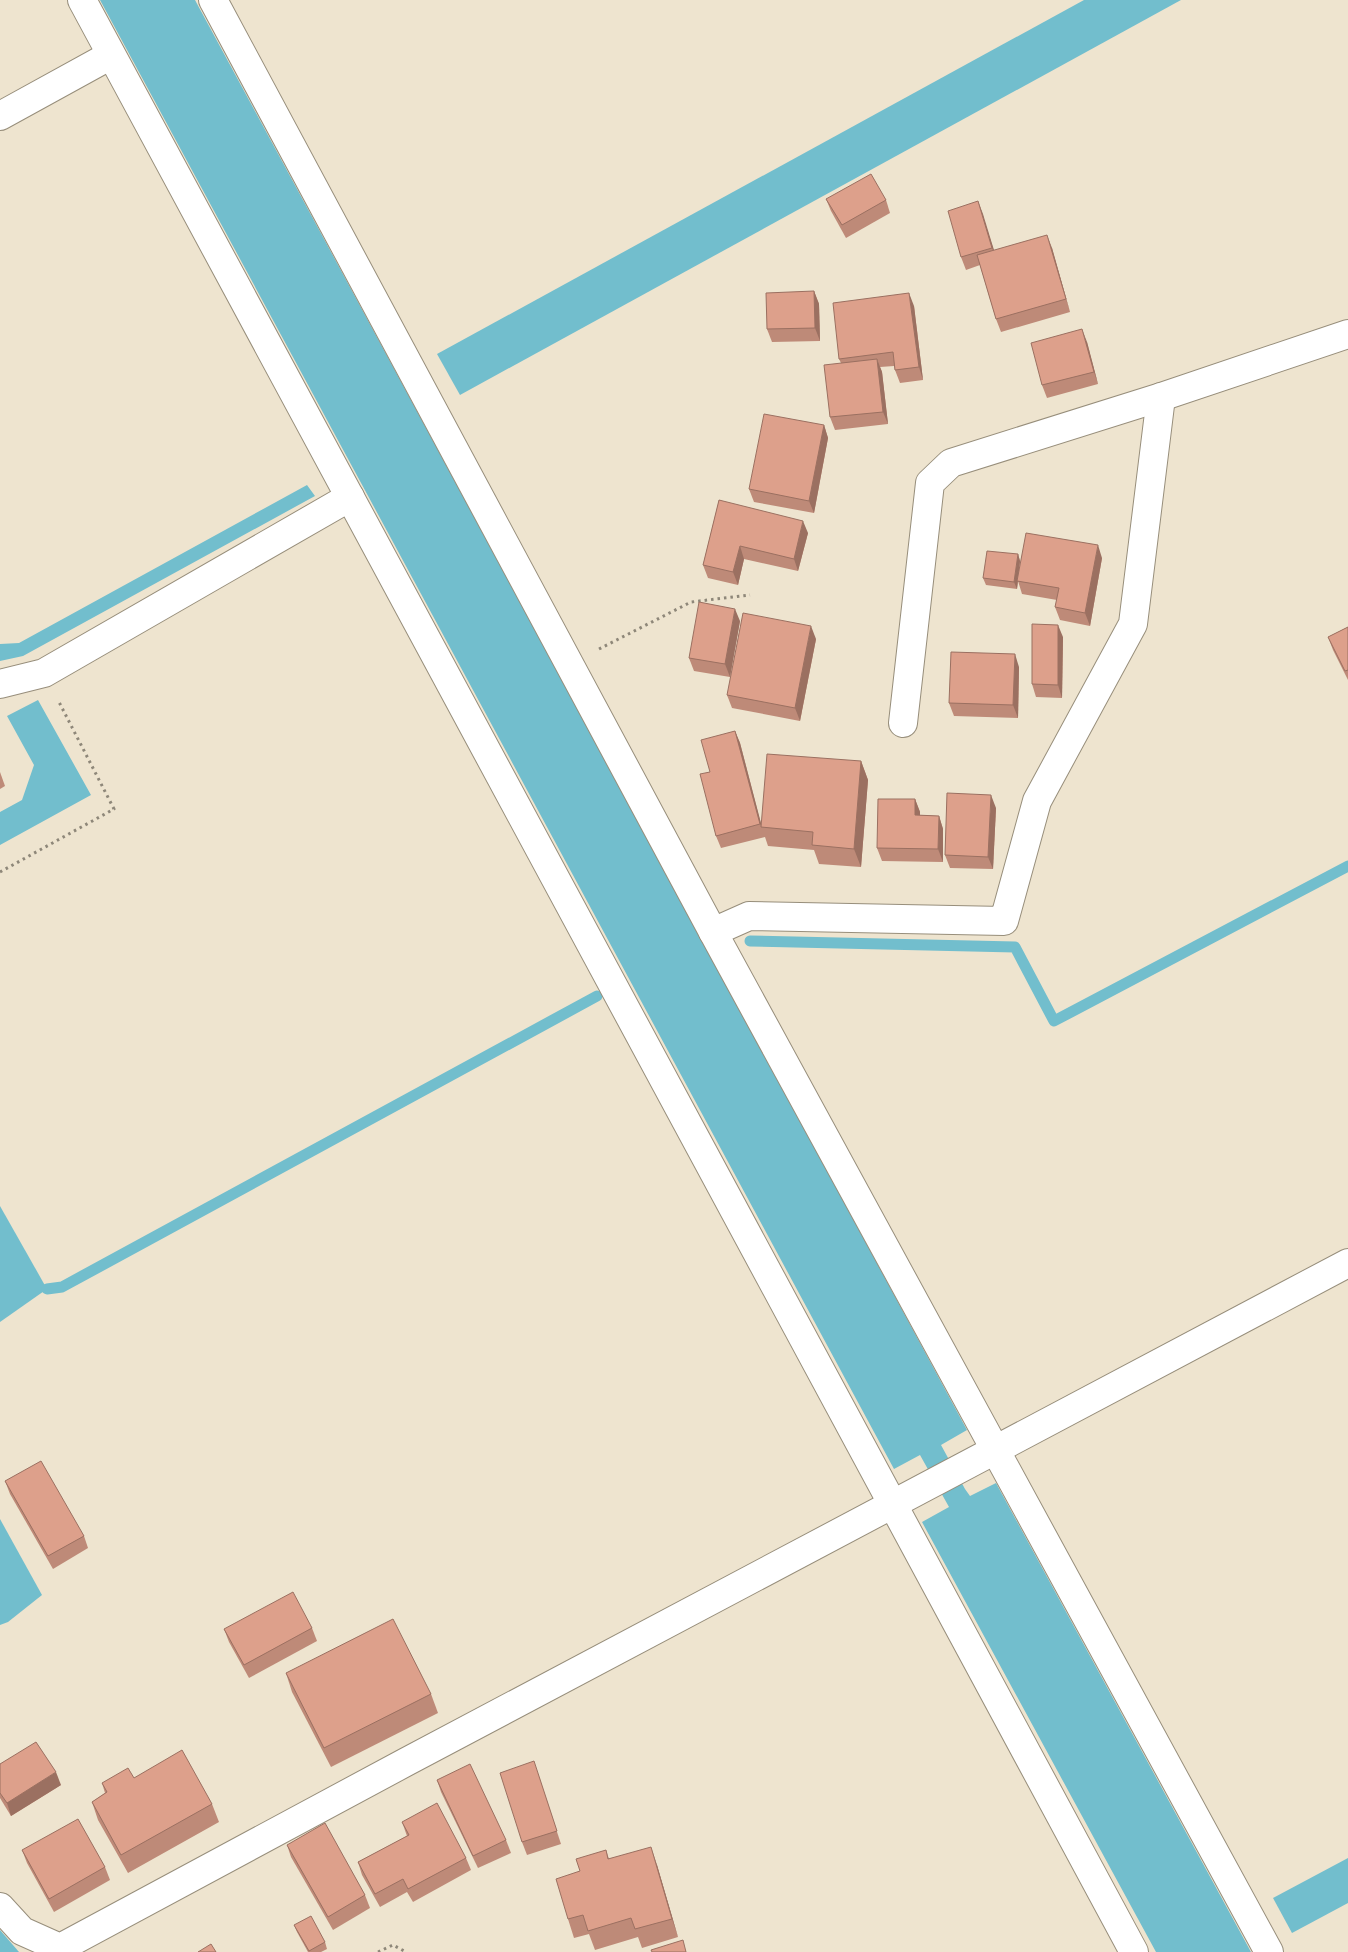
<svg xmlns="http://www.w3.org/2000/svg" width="1348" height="1952" font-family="Signika,sans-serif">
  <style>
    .water { fill: #72becd }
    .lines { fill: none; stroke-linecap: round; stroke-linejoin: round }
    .stream { stroke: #72becd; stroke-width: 11 }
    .street-casing { stroke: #978e7b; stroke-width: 30 }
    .path { stroke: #8e8779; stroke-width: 3; stroke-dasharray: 2.5 4; stroke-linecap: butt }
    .street { stroke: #fff; stroke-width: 28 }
    .wall { fill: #be8a78 }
    .shaded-wall { fill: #9b7061 }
    .building { fill: #dda08b; stroke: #9b7061 }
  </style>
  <rect width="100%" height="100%" fill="#eee4cf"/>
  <!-- water -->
  <g class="water">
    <path d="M 100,0 L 195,0 L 967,1430 L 941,1445 L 965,1489 L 970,1496 L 996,1483 L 1251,1952 L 1156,1952 L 922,1522 L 949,1507 L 920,1455 L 894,1469 Z"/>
    <path d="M 1084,0 L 1181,0 L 460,395 L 437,354 Z"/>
    <path d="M 307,485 L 315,496 L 23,656 L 0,661 L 0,644 L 19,643 Z"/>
    <path d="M 38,700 L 91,795 L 0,845 L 0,812 L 22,800 L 34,765 L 7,716 Z"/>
    <path d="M 0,1206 L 47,1289 L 0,1322 Z"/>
    <path d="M 0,1519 L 42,1595 L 8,1622 L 0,1625 Z"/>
    <path d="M 1348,1858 L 1348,1903 L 1292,1933 L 1273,1898 Z"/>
    <path d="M 0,1930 L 19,1952 L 0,1952 Z"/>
  </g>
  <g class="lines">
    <!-- stream -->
    <g class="stream">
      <path d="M 750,941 L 1015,947 L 1054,1021 L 1348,866"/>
      <path d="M 47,1289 L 62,1287 L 597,996"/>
    </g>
    <defs>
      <g id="street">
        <path d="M 82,0 L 1134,1952"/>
        <path d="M 213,0 L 713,932 L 1269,1952"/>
        <path d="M 0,116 L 111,55"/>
        <path d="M 0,684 L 44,673 L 350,497"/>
        <path d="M 903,723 L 930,483 L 951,463 L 1161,397 L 1348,334"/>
        <path d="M 713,932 L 749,916 L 1004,921 L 1037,801 L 1133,624 L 1161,397"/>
        <path d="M 0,1907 L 22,1931 L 60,1948 L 406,1762 L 1348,1263"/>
      </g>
    </defs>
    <!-- street casing -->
    <use href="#street" class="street-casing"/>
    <!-- path -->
    <g class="path">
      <path d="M 599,649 L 691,602 L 750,595"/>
      <path d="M 0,872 L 114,809 L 59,702"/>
      <path d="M 378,1952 L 393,1945 L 406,1952"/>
    </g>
    <!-- street -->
    <use href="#street" class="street"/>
  </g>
  <!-- wall -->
  <g class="wall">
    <path d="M 826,199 L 886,200 L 890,213 L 846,238 L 831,211 Z"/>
    <path d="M 978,201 L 994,251 L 1052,248 L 1070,312 L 1001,332 L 996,319 L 980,265 L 966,270 L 961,257 Z"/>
    <path d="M 814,291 L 819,304 L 820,341 L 772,342 L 767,329 Z"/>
    <path d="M 914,306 L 923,380 L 900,383 L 895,370 L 894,366 L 880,367 L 882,372 L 888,424 L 835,430 L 830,417 L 841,363 L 839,359 Z"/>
    <path d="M 1087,342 L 1098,384 L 1047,398 L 1042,385 Z"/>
    <path d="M 824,425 L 828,438 L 814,513 L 754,502 L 749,489 Z"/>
    <path d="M 719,500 L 808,533 L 798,571 L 744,559 L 738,585 L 708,578 L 703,565 Z"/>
    <path d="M 1018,554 L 1020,561 L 1018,577 L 1102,558 L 1090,626 L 1060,620 L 1055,607 L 1057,600 L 1022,594 L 1018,581 L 1017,589 L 986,585 L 983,578 Z"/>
    <path d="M 740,621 L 730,677 L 694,671 L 689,658 Z"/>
    <path d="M 1348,627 L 1348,680 L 1333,650 L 1328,637 Z"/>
    <path d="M 1063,637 L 1062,698 L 1036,697 L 1032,684 Z"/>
    <path d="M 816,639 L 800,721 L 732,708 L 727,695 Z"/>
    <path d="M 1019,667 L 1018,718 L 954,716 L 949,703 Z"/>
    <path d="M 735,731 L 740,743 L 761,824 L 861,761 L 868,780 L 861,867 L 819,864 L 814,850 L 768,846 L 765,837 L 721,848 L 716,836 L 710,772 Z"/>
    <path d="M 0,772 L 5,786 L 0,789 Z"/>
    <path d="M 915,799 L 920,812 L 920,815 L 939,816 L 943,829 L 943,862 L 882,861 L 877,848 Z"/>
    <path d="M 996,808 L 993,869 L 950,868 L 945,855 Z"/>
    <path d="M 5,1481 L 84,1536 L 88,1548 L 53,1569 L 10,1494 Z"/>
    <path d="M 312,1628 L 317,1641 L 249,1678 L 229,1642 L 224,1629 Z"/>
    <path d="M 286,1673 L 431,1694 L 438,1713 L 331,1767 L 292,1692 Z"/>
    <path d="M 0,1764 L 61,1785 L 11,1816 L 0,1798 Z"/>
    <path d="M 538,1774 L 561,1844 L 527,1855 L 522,1842 Z"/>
    <path d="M 134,1778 L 212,1804 L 219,1822 L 128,1873 L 98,1820 L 92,1802 L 105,1793 L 102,1783 Z"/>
    <path d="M 437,1780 L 506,1840 L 511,1853 L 478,1868 L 441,1792 Z"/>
    <path d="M 402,1822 L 466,1858 L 471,1870 L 413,1902 L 407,1892 L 380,1907 L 362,1875 L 358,1862 L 407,1836 Z"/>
    <path d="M 287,1845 L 365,1895 L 370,1908 L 333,1930 L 291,1857 Z"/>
    <path d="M 22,1850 L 105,1867 L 110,1880 L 54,1912 L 27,1863 Z"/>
    <path d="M 606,1850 L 609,1859 L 657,1865 L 678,1937 L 642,1948 L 638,1937 L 595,1950 L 589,1934 L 574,1938 L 568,1919 L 580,1871 Z"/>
    <path d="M 294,1925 L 325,1942 L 327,1949 L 321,1952 L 308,1952 L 297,1932 Z"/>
  </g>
  <!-- shaded-wall -->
  <g class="shaded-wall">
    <path d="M 978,201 L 983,214 L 997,260 L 992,248 Z"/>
    <path d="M 1047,235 L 1052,248 L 1070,312 L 1066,299 Z"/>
    <path d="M 814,291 L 819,304 L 820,341 L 815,328 Z"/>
    <path d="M 909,293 L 914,306 L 923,380 L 919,367 Z"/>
    <path d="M 1082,329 L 1087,342 L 1098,384 L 1094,372 Z"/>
    <path d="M 877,359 L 882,372 L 888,424 L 883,412 Z"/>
    <path d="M 824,425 L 828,438 L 814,513 L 809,501 Z"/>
    <path d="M 803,521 L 808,533 L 798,571 L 794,559 Z"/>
    <path d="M 1098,545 L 1102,558 L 1090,626 L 1085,613 Z"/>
    <path d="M 740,546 L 744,559 L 738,585 L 733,572 Z"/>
    <path d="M 1018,554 L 1020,561 L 1017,589 L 1014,582 Z"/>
    <path d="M 735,609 L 740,621 L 730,677 L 725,664 Z"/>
    <path d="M 1058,625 L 1063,637 L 1062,698 L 1058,685 Z"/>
    <path d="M 811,626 L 816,639 L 800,721 L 795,708 Z"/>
    <path d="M 1015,654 L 1019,667 L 1018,718 L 1013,705 Z"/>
    <path d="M 735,731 L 740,743 L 762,827 L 760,824 Z"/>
    <path d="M 861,761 L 868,780 L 861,867 L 854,849 Z"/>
    <path d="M 991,795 L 996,808 L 993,869 L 988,857 Z"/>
    <path d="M 915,799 L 920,812 L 920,828 L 915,815 Z"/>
    <path d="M 939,816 L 943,829 L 943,862 L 938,849 Z"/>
    <path d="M 56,1772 L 61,1785 L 11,1816 L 7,1803 Z"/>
    <path d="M 651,1847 L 657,1865 L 678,1937 L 672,1919 Z"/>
  </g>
  <!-- building -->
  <g class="building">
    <path d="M 871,174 L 886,200 L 842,225 L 826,199 Z"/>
    <path d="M 978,201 L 992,248 L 961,257 L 948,211 Z"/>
    <path d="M 1047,235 L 1066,299 L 996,319 L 977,255 Z"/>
    <path d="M 814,291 L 815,328 L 767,329 L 766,293 Z"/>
    <path d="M 909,293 L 919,367 L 895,370 L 893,352 L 839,359 L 833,303 Z"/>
    <path d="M 1082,329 L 1094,372 L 1042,385 L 1031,343 Z"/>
    <path d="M 877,359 L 883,412 L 830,417 L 824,365 Z"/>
    <path d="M 764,414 L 824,425 L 809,501 L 749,489 Z"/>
    <path d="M 719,500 L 803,521 L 794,559 L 740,546 L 733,572 L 703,565 Z"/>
    <path d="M 1026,533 L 1098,545 L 1085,613 L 1055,607 L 1059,588 L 1017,581 Z"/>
    <path d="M 987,551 L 1018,554 L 1014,582 L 983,578 Z"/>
    <path d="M 699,602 L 735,609 L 725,664 L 689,658 Z"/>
    <path d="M 743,613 L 811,626 L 795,708 L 727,695 Z"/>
    <path d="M 1032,624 L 1058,625 L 1058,685 L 1032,684 Z"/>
    <path d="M 1348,627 L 1348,670 L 1345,671 L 1328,637 Z"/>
    <path d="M 951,652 L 1015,654 L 1013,705 L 949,703 Z"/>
    <path d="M 735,731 L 760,824 L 716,836 L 700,774 L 710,772 L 701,740 Z"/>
    <path d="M 767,754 L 861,761 L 854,849 L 812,845 L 813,832 L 761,827 Z"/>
    <path d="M 947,793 L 991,795 L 988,857 L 945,855 Z"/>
    <path d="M 878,799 L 915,799 L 915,815 L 939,816 L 938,849 L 877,848 Z"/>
    <path d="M 41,1461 L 84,1536 L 48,1556 L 5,1481 Z"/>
    <path d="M 293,1592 L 312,1628 L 244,1665 L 224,1629 Z"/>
    <path d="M 393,1619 L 431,1694 L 324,1748 L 286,1673 Z"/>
    <path d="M 36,1742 L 56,1772 L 7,1803 L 0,1793 L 0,1764 Z"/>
    <path d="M 182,1750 L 212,1804 L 121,1855 L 92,1802 L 107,1792 L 102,1783 L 128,1768 L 134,1778 Z"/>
    <path d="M 534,1761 L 557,1831 L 522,1842 L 500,1773 Z"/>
    <path d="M 470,1764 L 506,1840 L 473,1856 L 437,1780 Z"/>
    <path d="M 437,1803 L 466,1858 L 408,1889 L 403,1879 L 375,1894 L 358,1862 L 409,1835 L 402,1822 Z"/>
    <path d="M 78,1819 L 105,1867 L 49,1899 L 22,1850 Z"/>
    <path d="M 325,1823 L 365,1895 L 328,1917 L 287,1845 Z"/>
    <path d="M 651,1847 L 672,1919 L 635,1929 L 631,1918 L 588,1931 L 583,1915 L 568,1919 L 556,1879 L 580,1871 L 576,1859 L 606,1850 L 608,1859 Z"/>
    <path d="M 311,1916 L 325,1942 L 309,1951 L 294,1925 Z"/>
    <path d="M 683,1940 L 686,1952 L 652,1952 L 651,1950 Z"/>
    <path d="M 211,1944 L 216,1952 L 198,1952 Z"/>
  </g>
</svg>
